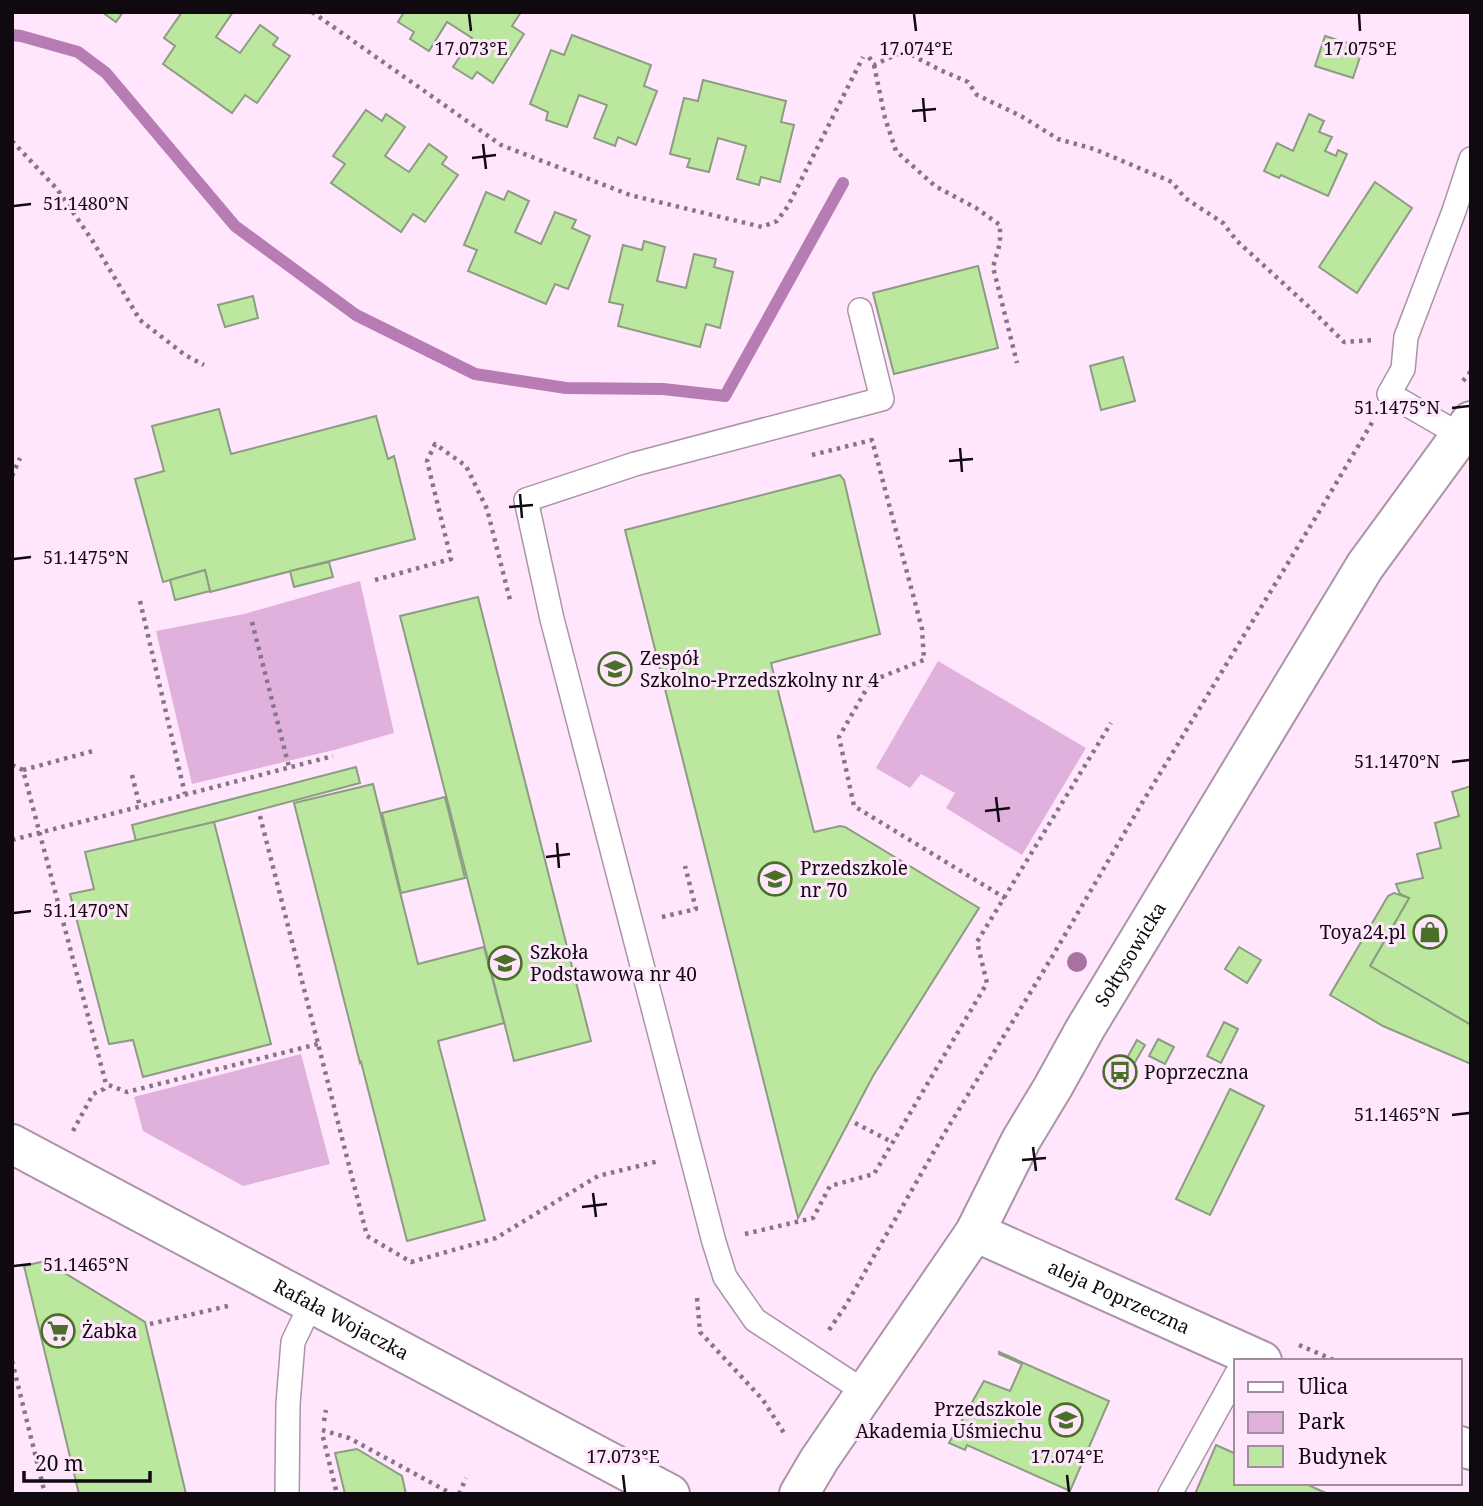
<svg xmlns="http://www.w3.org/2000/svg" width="1483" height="1506" font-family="'Noto Serif',serif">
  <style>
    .green { fill: #dfb1dc }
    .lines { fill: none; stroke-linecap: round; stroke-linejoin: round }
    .stream { stroke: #b87cb4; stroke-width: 12 }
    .building { fill: #bce79e; stroke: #8d9c83; stroke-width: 2 }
    .service-casing { stroke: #ab94a9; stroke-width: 26 }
    .minor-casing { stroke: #ab94a9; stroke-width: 42 }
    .tertiary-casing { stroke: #ab94a9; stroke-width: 42 }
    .path { stroke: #867685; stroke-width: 4.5; stroke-dasharray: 3.5 5; stroke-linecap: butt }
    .service { stroke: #fff; stroke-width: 23 }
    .minor { stroke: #fff; stroke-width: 38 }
    .tertiary { stroke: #fff; stroke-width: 38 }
    .tree { fill: #a673a4 }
    .ticks { fill: none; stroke: #110910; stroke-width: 2.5 }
    .labels { text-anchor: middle; stroke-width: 6; stroke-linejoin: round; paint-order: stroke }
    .poi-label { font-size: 19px; fill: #110910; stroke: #ffe6fd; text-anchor: start }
    .street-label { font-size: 19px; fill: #110910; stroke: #ffe6fd }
    .ticks-label { font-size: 18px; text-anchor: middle; fill: #110910; stroke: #ffe6fd; stroke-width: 6; stroke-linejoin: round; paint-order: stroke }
  </style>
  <rect width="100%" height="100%" fill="#ffe6fd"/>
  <!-- green -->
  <g class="green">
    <path d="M 360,581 L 394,733 L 334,750 L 192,784 L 156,631 L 244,614 Z"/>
    <path d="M 938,661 L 1086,748 L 1022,855 L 946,808 L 955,793 L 921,774 L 910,788 L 876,768 Z"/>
    <path d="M 301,1054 L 330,1164 L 243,1186 L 143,1131 L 134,1097 Z"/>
  </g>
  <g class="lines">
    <!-- stream -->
    <path class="stream" d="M 12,35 L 21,36 L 78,52 L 106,73 L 235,226 L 356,315 L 475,374 L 566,388 L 663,389 L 725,396 L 843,183"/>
  </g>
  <!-- building -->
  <g class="building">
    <path d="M 102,12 L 123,12 L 116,22 Z"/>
    <path d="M 182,12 L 233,12 L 216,37 L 240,53 L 260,25 L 278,38 L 273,45 L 290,56 L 257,103 L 245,95 L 232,113 L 163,64 L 175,46 L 164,38 Z"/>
    <path d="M 404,12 L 521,12 L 512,26 L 524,34 L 493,83 L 477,72 L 472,79 L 453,67 L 472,38 L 447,22 L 429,51 L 410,39 L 414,32 L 398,22 Z"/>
    <path d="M 572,35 L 651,65 L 644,86 L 657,91 L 636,145 L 618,137 L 615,146 L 594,138 L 607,105 L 579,95 L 567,127 L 546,120 L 548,112 L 530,104 L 551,50 L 564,55 Z"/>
    <path d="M 1325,36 L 1363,48 L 1353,78 L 1315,66 Z"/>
    <path d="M 703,80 L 786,101 L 781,122 L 794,125 L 780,182 L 761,177 L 759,185 L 737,179 L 746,146 L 718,138 L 709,172 L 687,167 L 690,159 L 670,154 L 684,98 L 698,101 Z"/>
    <path d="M 366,110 L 382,121 L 386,114 L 405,127 L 385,156 L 409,172 L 429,144 L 447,157 L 442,164 L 458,175 L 425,222 L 413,214 L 401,232 L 331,183 L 345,164 L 333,156 Z"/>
    <path d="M 1309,114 L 1324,121 L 1319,132 L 1332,137 L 1325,151 L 1336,156 L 1338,150 L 1347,154 L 1328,196 L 1281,175 L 1279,178 L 1264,171 L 1277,143 L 1293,151 Z"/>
    <path d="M 1375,182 L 1412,208 L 1357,293 L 1319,267 Z"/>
    <path d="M 508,191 L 529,201 L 515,232 L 541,244 L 555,212 L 576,220 L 572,228 L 590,236 L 568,289 L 555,284 L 546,304 L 468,271 L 477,250 L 464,245 L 486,192 L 504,200 Z"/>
    <path d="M 644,241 L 665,247 L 657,281 L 686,288 L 694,254 L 716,259 L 714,267 L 733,272 L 720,328 L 706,324 L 700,347 L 618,326 L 623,305 L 609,302 L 623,245 L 642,250 Z"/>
    <path d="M 978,266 L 998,348 L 894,374 L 873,293 Z"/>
    <path d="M 253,296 L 258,318 L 225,327 L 218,305 Z"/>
    <path d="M 1123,357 L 1135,401 L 1101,410 L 1090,366 Z"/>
    <path d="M 219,409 L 231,454 L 376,416 L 388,459 L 394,456 L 415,539 L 210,592 L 205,570 L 163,582 L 135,479 L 164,471 L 152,426 Z"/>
    <path d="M 840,475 L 844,480 L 880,634 L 771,663 L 814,832 L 840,826 L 845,827 L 979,908 L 873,1076 L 798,1218 L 625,530 Z"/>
    <path d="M 329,562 L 333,577 L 294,587 L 290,571 Z"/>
    <path d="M 205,570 L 210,591 L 175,600 L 170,580 Z"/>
    <path d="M 478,597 L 591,1041 L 514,1061 L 400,616 Z"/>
    <path d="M 356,767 L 360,783 L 214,822 L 136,841 L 132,825 Z"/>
    <path d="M 373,784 L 418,964 L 484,947 L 504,1023 L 438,1041 L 485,1220 L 407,1241 L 361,1062 L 360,1063 L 294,803 Z"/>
    <path d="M 1471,786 L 1471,1025 L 1370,966 L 1409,898 L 1400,894 L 1396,884 L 1423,878 L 1417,854 L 1441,848 L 1435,823 L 1459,816 L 1452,792 Z"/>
    <path d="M 445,797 L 465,878 L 401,893 L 382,813 Z"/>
    <path d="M 214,822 L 271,1044 L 143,1077 L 133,1040 L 109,1044 L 70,894 L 94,889 L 85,852 Z"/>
    <path d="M 1394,893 L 1409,898 L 1370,966 L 1471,1025 L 1471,1064 L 1383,1026 L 1330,995 L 1388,896 Z"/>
    <path d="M 1239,947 L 1261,960 L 1247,983 L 1225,969 Z"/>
    <path d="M 1224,1022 L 1238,1029 L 1221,1063 L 1207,1056 Z"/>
    <path d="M 1158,1039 L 1174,1047 L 1165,1064 L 1149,1056 Z"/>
    <path d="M 1137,1040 L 1145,1045 L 1131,1069 L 1123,1065 Z"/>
    <path d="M 1230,1089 L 1264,1106 L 1210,1215 L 1176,1199 Z"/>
    <path d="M 45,1261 L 145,1322 L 186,1494 L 79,1494 L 24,1266 Z"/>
    <path d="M 999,1352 L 1109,1401 L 1070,1491 L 967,1445 L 965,1450 L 949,1443 L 984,1381 L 1010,1391 L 1022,1364 L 999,1354 Z"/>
    <path d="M 1216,1445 L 1236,1454 L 1236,1483 L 1304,1483 L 1328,1494 L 1195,1494 Z"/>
    <path d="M 357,1449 L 402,1476 L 406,1494 L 345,1494 L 335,1453 Z"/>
  </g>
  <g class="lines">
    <defs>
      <g id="service">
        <path d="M 860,310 L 882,399 L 635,464 L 526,500 L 552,619 L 714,1242 L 725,1277 L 755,1320 L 865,1392"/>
        <path d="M 1460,435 L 1389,394 L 1403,369 L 1406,337 L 1454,211 L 1471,159"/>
        <path d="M 287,1494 L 288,1404 L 293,1342 L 311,1304"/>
        <path d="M 1170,1494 L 1236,1375"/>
      </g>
      <g id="minor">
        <path id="s1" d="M 12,1144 L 670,1494"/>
      </g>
      <g id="tertiary">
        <path id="s2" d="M 975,1232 L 1262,1361"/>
        <path d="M 1460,1446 L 1471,1450"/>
        <path id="s3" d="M 799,1494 L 819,1460 L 975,1232 L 1021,1140 L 1053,1087 L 1085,1029 L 1365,566 L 1471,421"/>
      </g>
    </defs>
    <!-- service casing -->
    <use href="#service" class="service-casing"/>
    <!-- minor casing -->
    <use href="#minor" class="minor-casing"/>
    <!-- tertiary casing -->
    <use href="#tertiary" class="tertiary-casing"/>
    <!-- path -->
    <g class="path">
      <path d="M 312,12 L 501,145 L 630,195 L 762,227 L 777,221 L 788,206 L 863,57"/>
      <path d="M 869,57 L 874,65 L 904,51 L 940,70 L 968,82 L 977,95 L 1021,116 L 1058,139 L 1094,149 L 1172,182 L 1185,198 L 1223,223 L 1237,241 L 1308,306 L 1344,342 L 1373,340"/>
      <path d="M 874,65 L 885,118 L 896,151 L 935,186 L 976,208 L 1000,225 L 1000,243 L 993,267 L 1017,363"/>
      <path d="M 12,141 L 57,189 L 92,240 L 140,320 L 185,355 L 204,365"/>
      <path d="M 1463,381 L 1471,371"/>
      <path d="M 812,455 L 872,440 L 922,629 L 924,660 L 871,681 L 839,737 L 854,806 L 1005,898"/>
      <path d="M 12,476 L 20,458"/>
      <path d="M 375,580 L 451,559 L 427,461 L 435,444 L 466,466 L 487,509 L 511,604"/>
      <path d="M 140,601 L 185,794"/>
      <path d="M 252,622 L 289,767"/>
      <path d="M 12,765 L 23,770 L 106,1084 L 127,1092 L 318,1044"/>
      <path d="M 23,770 L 93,751"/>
      <path d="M 132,775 L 140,807"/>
      <path d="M 260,816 L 367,1236 L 411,1262 L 496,1238 L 598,1176 L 659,1161"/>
      <path d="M 12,840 L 333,756"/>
      <path d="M 662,917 L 696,909 L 685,866"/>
      <path d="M 855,1123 L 892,1142"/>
      <path d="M 73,1131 L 93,1094 L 104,1089 L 106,1084"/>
      <path d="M 745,1234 L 813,1218 L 830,1186 L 874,1174 L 987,983 L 977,942 L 1111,723"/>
      <path d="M 697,1298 L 700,1332 L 763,1400 L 786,1436"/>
      <path d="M 150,1324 L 228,1306"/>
      <path d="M 829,1330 L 846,1305 L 944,1134 L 1052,957 L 1142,803 L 1322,507 L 1373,421"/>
      <path d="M 1299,1345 L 1336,1361"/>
      <path d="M 12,1361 L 45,1494"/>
      <path d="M 324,1421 L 326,1410"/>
      <path d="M 322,1430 L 349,1438 L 452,1494"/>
      <path d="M 323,1437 L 337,1494"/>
      <path d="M 459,1494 L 466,1478"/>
    </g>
    <!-- service -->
    <use href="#service" class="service"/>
    <!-- minor -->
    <use href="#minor" class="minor"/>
    <!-- tertiary -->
    <use href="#tertiary" class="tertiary"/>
  </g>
  <!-- trees -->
  <circle class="tree" cx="1077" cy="962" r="10"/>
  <!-- ticks -->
  <path class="ticks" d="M 469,14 L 471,31M 914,14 L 916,31M 1359,14 L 1360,31M 923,98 L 925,122M 912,111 L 936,109M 483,144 L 486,169M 472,158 L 496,155M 14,206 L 31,204M 1452,408 L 1469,406M 960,448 L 962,472M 949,461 L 973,459M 520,494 L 522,518M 509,507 L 533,505M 14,559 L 31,557M 1452,762 L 1469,760M 996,797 L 999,822M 985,811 L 1010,808M 557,843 L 559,868M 546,857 L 570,854M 14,913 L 31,911M 1452,1115 L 1469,1113M 1033,1147 L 1036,1171M 1022,1160 L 1046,1158M 593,1193 L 596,1217M 582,1207 L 607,1204M 14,1266 L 31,1264M 623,1475 L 625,1492M 1067,1475 L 1069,1492"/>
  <!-- icons -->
  <defs>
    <symbol id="school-ring" viewBox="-11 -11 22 22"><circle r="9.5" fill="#ffe6fd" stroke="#496f29" stroke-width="1.5"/><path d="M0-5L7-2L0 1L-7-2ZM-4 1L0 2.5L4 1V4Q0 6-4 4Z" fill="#496f29"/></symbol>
    <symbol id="shop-ring" viewBox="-11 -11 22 22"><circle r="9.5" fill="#ffe6fd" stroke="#496f29" stroke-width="1.5"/><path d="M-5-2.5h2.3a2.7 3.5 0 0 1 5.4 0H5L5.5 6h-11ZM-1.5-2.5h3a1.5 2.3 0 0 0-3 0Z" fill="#496f29"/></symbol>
    <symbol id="bus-ring" viewBox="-11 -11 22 22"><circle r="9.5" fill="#ffe6fd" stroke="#496f29" stroke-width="1.5"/><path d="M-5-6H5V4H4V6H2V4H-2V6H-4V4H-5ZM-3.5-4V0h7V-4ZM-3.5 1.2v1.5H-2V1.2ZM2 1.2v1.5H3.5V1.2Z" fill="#496f29"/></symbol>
    <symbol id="supermarket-ring" viewBox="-11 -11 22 22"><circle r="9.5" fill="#ffe6fd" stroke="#496f29" stroke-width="1.5"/><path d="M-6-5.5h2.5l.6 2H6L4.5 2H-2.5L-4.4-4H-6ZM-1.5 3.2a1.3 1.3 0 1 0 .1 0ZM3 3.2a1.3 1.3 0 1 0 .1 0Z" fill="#496f29"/></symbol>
  </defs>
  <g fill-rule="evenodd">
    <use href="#school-ring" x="596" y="650" width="38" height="38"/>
    <use href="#school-ring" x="756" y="860" width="38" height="38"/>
    <use href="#shop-ring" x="1411" y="913" width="38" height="38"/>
    <use href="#school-ring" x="486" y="944" width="38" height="38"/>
    <use href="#bus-ring" x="1101" y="1053" width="38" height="38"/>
    <use href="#supermarket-ring" x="39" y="1312" width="38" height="38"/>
    <use href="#school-ring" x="1047" y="1401" width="38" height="38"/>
  </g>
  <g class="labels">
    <!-- poi labels -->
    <g class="poi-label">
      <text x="640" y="665">Zespół<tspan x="640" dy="22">Szkolno-Przedszkolny nr 4</tspan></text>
      <text x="800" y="875">Przedszkole<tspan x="800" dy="22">nr 70</tspan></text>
      <text x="1406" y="939" text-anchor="end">Toya24.pl</text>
      <text x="530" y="959">Szkoła<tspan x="530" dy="22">Podstawowa nr 40</tspan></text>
      <text x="1144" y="1079">Poprzeczna</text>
      <text x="82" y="1338">Żabka</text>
      <text x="1042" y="1416" text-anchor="end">Przedszkole<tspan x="1042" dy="22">Akademia Uśmiechu</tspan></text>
    </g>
    <!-- street labels -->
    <g class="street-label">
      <text dy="7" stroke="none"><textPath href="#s3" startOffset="634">Sołtysowicka</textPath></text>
      <text dy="7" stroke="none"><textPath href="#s2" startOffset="158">aleja Poprzeczna</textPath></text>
      <text dy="7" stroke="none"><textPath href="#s1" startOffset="373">Rafała Wojaczka</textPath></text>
    </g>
  </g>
  <g class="ticks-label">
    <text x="471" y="55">17.073°E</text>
    <text x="916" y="55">17.074°E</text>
    <text x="1360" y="55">17.075°E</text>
    <text x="86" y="210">51.1480°N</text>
    <text x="1397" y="414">51.1475°N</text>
    <text x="86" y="564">51.1475°N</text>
    <text x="1397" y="768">51.1470°N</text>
    <text x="86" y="917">51.1470°N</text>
    <text x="1397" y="1121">51.1465°N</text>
    <text x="86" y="1271">51.1465°N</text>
    <text x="623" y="1463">17.073°E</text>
    <text x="1067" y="1463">17.074°E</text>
  </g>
  <!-- border -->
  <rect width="1483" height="1506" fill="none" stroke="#110910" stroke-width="28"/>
  <!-- legend -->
  <rect x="1234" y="1359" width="228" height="126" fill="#ffe6fd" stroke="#a08e9e" stroke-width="2"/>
  <rect x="1248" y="1382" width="35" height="10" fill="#ffffff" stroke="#a08e9e" stroke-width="2"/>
  <text x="1298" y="1394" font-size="21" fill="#110910">Ulica</text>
  <rect x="1248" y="1412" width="35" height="21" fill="#dfb1dc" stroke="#a08e9e" stroke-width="2"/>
  <text x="1298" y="1429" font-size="21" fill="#110910">Park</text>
  <rect x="1248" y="1446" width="35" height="21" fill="#bce79e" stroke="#a08e9e" stroke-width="2"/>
  <text x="1298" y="1464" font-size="21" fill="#110910">Budynek</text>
  <!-- scale -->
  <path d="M24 1471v10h126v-10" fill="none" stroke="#110910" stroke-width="3.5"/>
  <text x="35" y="1471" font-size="21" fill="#110910" stroke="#ffe6fd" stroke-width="5" paint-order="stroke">20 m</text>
</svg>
